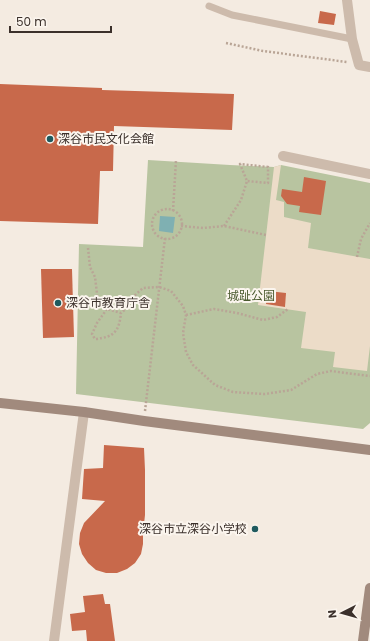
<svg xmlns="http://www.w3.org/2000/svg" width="370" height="641" font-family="Poppins,'Noto Sans JP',sans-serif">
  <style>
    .green { fill: #b8c4a0 }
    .plaza { fill: #ecdcc8 }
    .water { fill: #7fb0b2 }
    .building { fill: #c8694b }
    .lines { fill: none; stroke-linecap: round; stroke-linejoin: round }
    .path { stroke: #b9a596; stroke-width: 2.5; stroke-dasharray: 2 2; stroke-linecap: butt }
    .lane { stroke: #cdbbac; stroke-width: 7 }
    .street { stroke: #cdbbac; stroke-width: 10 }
    .secondary { stroke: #a18a7d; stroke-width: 10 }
    .poi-dot { fill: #1f5a5e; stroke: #fbf5ee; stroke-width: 1.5 }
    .labels { text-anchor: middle; stroke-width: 4; stroke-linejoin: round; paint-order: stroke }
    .poi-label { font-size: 12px; fill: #3b302b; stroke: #fbf5ee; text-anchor: start }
    .park-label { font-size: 12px; fill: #4a5a2e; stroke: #fbf5ee }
  </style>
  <rect width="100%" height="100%" fill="#f4ebe1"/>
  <!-- green -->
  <path class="green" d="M 148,160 L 230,165 L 274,167 L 281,165 L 370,183 L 370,423 L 363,429 L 76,394 L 79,244 L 143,247 Z"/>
  <!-- plaza -->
  <path class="plaza" d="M 281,165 L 276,200 L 284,202 L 284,217 L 311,223 L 308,248 L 370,259 L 370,346 L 367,371 L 333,367 L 335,352 L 301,348 L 306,312 L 258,305 L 274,167 Z"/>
  <!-- water -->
  <path class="water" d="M 160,216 L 175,217 L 173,233 L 159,231 Z"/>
  <!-- building -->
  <g class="building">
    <path d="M 320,11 L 336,14 L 334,25 L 318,23 Z"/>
    <path d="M 0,84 L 102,88 L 102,90 L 234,94 L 232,130 L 114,126 L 113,171 L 100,171 L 98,224 L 0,221 Z"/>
    <path d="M 304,177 L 326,181 L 321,215 L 299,212 L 300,206 L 287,204 L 281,196 L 282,189 L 302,192 Z"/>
    <path d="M 41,269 L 72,269 L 74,337 L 43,338 Z"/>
    <path d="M 268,291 L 286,293 L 285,307 L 266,304 Z"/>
    <path d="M 104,445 L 144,448 L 145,470 L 145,515 L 143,533 L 143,544 L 141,554 L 135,563 L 127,569 L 117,573 L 106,573 L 96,570 L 88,563 L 82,554 L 79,544 L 80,533 L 84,523 L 105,501 L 82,499 L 84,469 L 103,468 Z"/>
    <path d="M 103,594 L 105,604 L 110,604 L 115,641 L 87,641 L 86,630 L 72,631 L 70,614 L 85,612 L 83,596 Z"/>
  </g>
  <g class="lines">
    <!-- path -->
    <g class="path">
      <path d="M 226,43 L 263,51 L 347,62"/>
      <circle cx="167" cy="224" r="15"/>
      <path d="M 173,211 L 176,160"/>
      <path d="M 181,226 L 203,228 L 224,226 L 266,235"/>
      <path d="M 224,226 L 241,200 L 247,181 L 240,164 L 268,167 L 268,183 L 247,181"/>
      <path d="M 88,248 L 90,267 L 95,277 L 98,302 L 107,309 L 121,313 L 127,308 L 134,296 L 143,288 L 159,287 L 171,291 L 183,306 L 186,315 L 183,333 L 186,352 L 193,365 L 215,385 L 233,392 L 265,394 L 291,390 L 317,374 L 331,371 L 370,376"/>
      <path d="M 357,257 L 361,239 L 370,223"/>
      <path d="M 107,309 L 97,323 L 92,334 L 95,339 C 114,337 119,332 121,313"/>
      <path d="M 186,315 L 214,309 L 237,313 L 263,320 L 277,317 L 288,309"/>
      <path d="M 145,411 L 165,238"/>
    </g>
    <!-- lane -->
    <path class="lane" d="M 209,6 L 232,15 L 352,39"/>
    <!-- street -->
    <g class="street">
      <path d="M 347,0 L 352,39 L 359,65 L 370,67"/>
      <path d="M 283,156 L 370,174"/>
      <path d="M 54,641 L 84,412"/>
    </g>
    <!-- secondary -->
    <g class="secondary">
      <path d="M 0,403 L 84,412 L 144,421 L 370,450"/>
      <path d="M 363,641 L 370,588"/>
    </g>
  </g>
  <!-- markers -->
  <g class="poi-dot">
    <circle cx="50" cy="139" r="4"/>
    <circle cx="58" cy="303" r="4"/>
    <circle cx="255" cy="529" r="4"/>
  </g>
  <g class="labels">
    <!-- poi labels -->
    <g class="poi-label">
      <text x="58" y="143">深谷市民文化会館</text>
      <text x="66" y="307">深谷市教育庁舎</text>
      <text x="247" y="533" text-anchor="end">深谷市立深谷小学校</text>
    </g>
    <!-- park labels -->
    <g class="park-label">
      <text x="251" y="300">城趾公園</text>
    </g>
  </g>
  <!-- north arrow -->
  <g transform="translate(342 613) rotate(264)" stroke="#fbf5ee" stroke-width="3" paint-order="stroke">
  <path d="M0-3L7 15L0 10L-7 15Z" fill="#3b302b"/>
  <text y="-6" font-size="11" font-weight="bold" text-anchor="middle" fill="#3b302b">N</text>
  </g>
  <!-- scale -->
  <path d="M10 26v6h101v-6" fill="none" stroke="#3b302b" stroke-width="2"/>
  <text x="16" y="26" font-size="12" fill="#3b302b" stroke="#fbf5ee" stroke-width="3" paint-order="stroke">50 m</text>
</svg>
